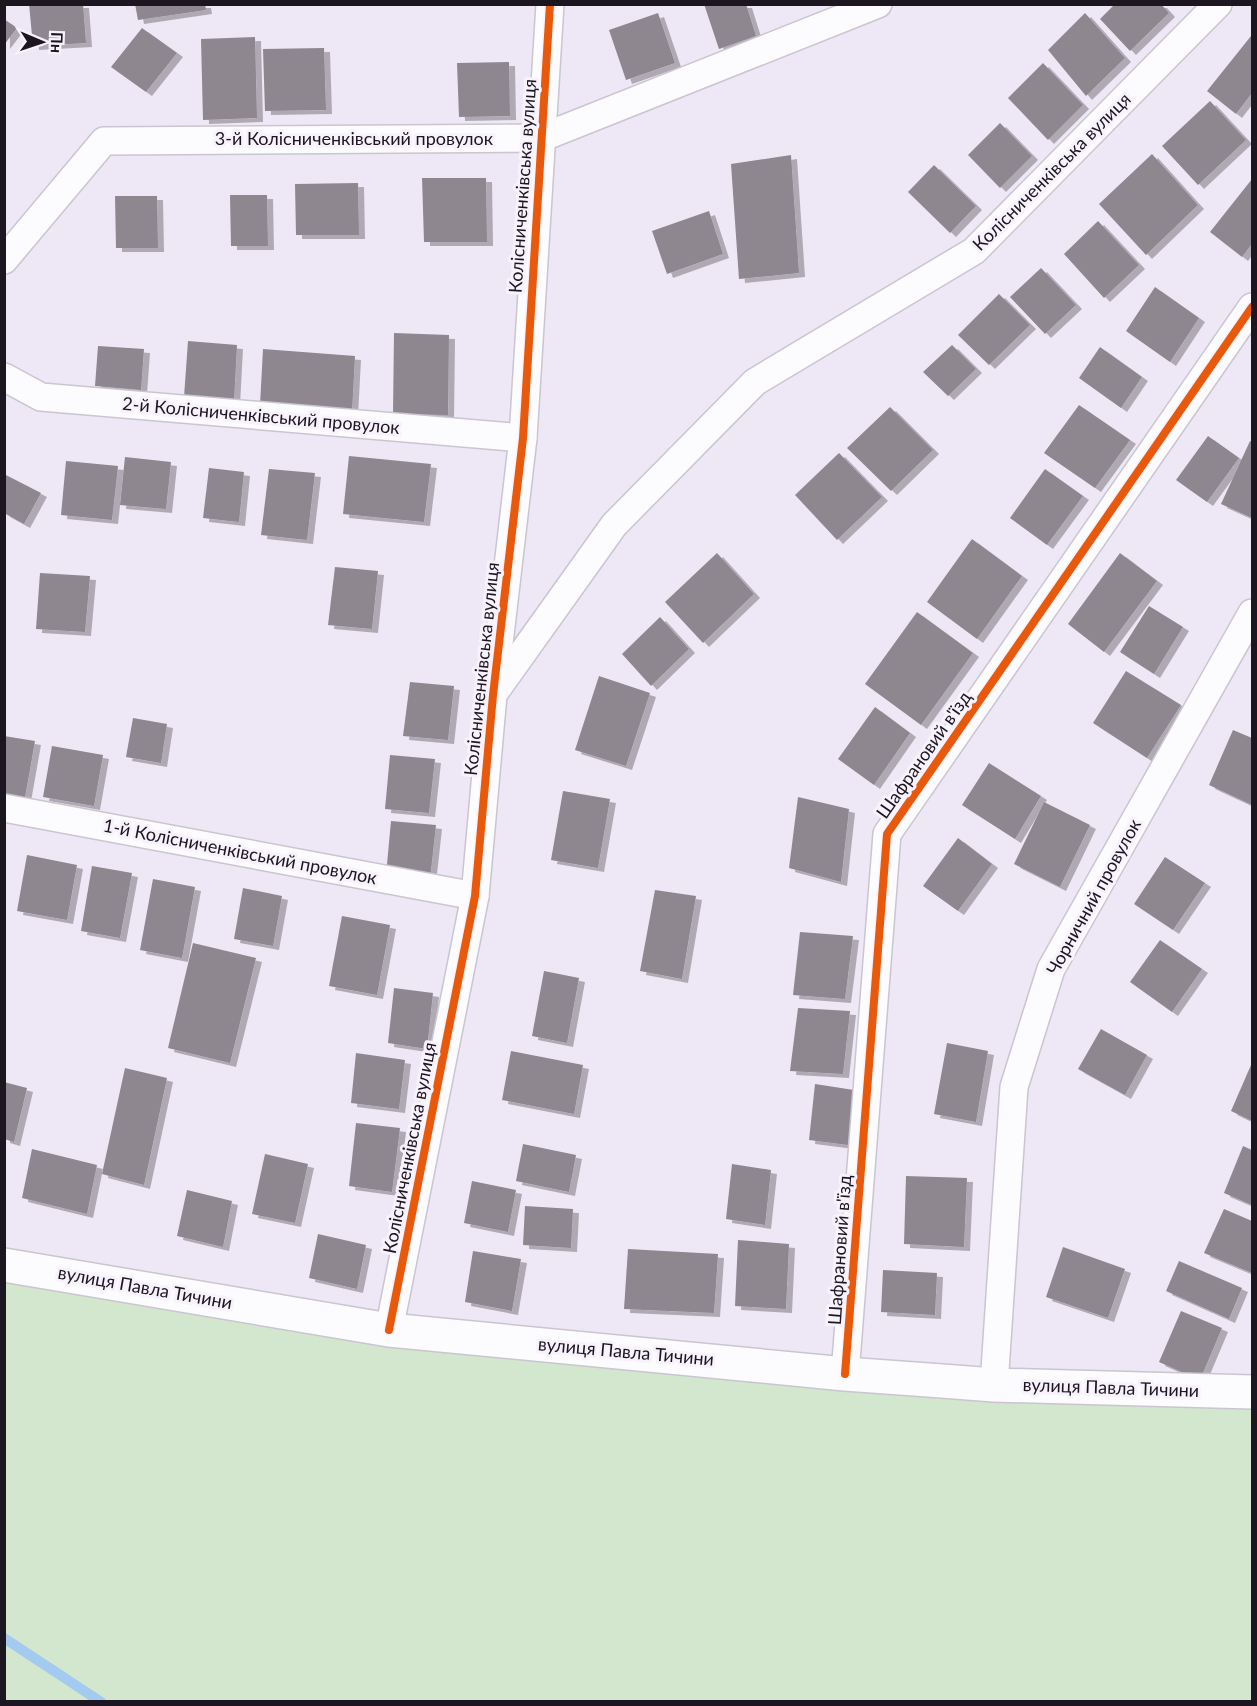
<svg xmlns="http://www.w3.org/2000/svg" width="1257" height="1706" font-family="Lato,sans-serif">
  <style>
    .green { fill: #d2e7ce }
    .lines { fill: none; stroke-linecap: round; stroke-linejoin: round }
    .stream { stroke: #a3caef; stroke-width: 10 }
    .building { fill: #8e8790; filter: url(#shadow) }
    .street-casing { stroke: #cac5d0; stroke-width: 30 }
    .secondary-casing { stroke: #cac5d0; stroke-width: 36 }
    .street { stroke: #fcfbfe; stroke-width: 27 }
    .secondary { stroke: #fcfbfe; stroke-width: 33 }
    .cycleway-casing { stroke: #f7f2fc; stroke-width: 11 }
    .cycleway { stroke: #e8590c; stroke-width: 8 }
    .labels { text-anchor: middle; stroke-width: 6; stroke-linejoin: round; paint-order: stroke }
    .street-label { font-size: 18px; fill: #1b161f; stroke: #f7f2fc }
  </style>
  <defs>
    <filter id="shadow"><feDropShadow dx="6" dy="4" stdDeviation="0" flood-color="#0004"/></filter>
  </defs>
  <rect width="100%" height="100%" fill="#eee7f5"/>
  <!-- green -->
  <g class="green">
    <path d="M 4,1265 L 389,1330 L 1252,1399 L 1252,1701 L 103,1701 L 5,1633 Z"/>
    <path d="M 5,1636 L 99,1701 L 5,1701 Z"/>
  </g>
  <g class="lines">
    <!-- stream -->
    <path class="stream" d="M 4,1638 L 101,1702"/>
  </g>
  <!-- building -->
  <g class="building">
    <path d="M 29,4 L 83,4 L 86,43 L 33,46 Z"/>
    <path d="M 135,4 L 205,4 L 206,10 L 138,20 Z"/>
    <path d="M 704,4 L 746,4 L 756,36 L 719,49 Z"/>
    <path d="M 1115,4 L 1161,4 L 1169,13 L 1130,51 L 1100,19 Z"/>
    <path d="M 658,13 L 675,63 L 626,80 L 609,30 Z"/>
    <path d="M 1085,13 L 1125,58 L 1086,96 L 1048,50 Z"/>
    <path d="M 4,19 L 17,28 L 4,45 Z"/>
    <path d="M 142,28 L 177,53 L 146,92 L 111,67 Z"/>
    <path d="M 1251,36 L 1252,37 L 1252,93 L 1236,114 L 1207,91 Z"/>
    <path d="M 255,37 L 257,118 L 203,120 L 201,39 Z"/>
    <path d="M 324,48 L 326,110 L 265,111 L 263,49 Z"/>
    <path d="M 509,62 L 510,116 L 459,117 L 457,63 Z"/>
    <path d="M 1043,63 L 1083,105 L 1048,140 L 1008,98 Z"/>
    <path d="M 1210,101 L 1246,140 L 1198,185 L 1162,146 Z"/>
    <path d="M 1000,123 L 1032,156 L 1000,188 L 968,155 Z"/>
    <path d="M 1152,154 L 1198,205 L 1146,255 L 1099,204 Z"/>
    <path d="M 791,155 L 799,273 L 739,279 L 731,164 Z"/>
    <path d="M 934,165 L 976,206 L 950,233 L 908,192 Z"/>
    <path d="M 422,178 L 486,178 L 487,242 L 424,242 Z"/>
    <path d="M 1252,179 L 1252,244 L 1242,257 L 1210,232 Z"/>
    <path d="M 358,183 L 359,235 L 296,235 L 295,184 Z"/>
    <path d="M 230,195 L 267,195 L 268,246 L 231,246 Z"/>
    <path d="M 115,196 L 157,196 L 158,248 L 116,248 Z"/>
    <path d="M 709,211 L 723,254 L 667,274 L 652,231 Z"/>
    <path d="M 1098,221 L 1139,265 L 1104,298 L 1064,254 Z"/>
    <path d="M 1041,268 L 1076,305 L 1045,334 L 1010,297 Z"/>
    <path d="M 1155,287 L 1199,318 L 1170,362 L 1126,331 Z"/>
    <path d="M 999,294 L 1030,325 L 989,365 L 958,335 Z"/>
    <path d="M 394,333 L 449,335 L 448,415 L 393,414 Z"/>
    <path d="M 188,341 L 237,345 L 234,401 L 184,397 Z"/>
    <path d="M 952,345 L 976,369 L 948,396 L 923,372 Z"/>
    <path d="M 98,346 L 144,349 L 141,390 L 95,386 Z"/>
    <path d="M 1100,347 L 1142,377 L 1121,408 L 1079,378 Z"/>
    <path d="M 263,349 L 355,356 L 352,412 L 260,405 Z"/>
    <path d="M 1079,405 L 1130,440 L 1095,488 L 1044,453 Z"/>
    <path d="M 890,407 L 933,450 L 891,491 L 847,448 Z"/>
    <path d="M 1208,436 L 1239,458 L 1207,502 L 1176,480 Z"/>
    <path d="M 1250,441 L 1252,442 L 1252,518 L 1221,504 Z"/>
    <path d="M 839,453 L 882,497 L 837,540 L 795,495 Z"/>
    <path d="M 349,456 L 431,464 L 424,522 L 343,514 Z"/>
    <path d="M 125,457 L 171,462 L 166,509 L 120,505 Z"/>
    <path d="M 66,461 L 118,466 L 112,520 L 61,515 Z"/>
    <path d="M 209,468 L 244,472 L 239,522 L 203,518 Z"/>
    <path d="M 269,469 L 315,473 L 307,540 L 261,535 Z"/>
    <path d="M 1045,469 L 1083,496 L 1047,545 L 1010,518 Z"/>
    <path d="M 4,474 L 41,493 L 24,524 L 4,513 Z"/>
    <path d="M 972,539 L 1022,576 L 977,639 L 927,602 Z"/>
    <path d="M 717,553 L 754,594 L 703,643 L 665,602 Z"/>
    <path d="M 1120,553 L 1157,581 L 1104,652 L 1068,624 Z"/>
    <path d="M 335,567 L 378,571 L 372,629 L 328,625 Z"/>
    <path d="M 40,573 L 90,576 L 85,632 L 36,629 Z"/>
    <path d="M 1149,606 L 1183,627 L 1154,674 L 1120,652 Z"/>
    <path d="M 917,612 L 973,653 L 921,725 L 865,684 Z"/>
    <path d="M 660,617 L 689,649 L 651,686 L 622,654 Z"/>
    <path d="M 1126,671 L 1181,705 L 1147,758 L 1093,723 Z"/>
    <path d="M 599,676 L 650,693 L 626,766 L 575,750 Z"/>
    <path d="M 410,682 L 454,686 L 448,740 L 403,736 Z"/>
    <path d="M 875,707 L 910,733 L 874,785 L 838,759 Z"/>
    <path d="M 133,718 L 167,724 L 161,763 L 126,757 Z"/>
    <path d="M 1233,730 L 1252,738 L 1252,805 L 1209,785 Z"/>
    <path d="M 4,736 L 35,741 L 24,803 L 4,800 Z"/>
    <path d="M 52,746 L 103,755 L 94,806 L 43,797 Z"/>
    <path d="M 390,755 L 435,759 L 429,813 L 385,809 Z"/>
    <path d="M 989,763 L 1041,796 L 1015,839 L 962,805 Z"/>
    <path d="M 563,791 L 610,799 L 598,868 L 551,860 Z"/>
    <path d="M 798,797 L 849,809 L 841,882 L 789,868 Z"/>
    <path d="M 1044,802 L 1090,825 L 1060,887 L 1014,864 Z"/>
    <path d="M 391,821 L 436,825 L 430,879 L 386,875 Z"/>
    <path d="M 958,838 L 992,864 L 958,911 L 923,886 Z"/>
    <path d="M 27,855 L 77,865 L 67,920 L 17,911 Z"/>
    <path d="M 1165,857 L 1205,883 L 1173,930 L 1134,904 Z"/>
    <path d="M 92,866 L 132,873 L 120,938 L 81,931 Z"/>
    <path d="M 153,879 L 195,887 L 182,958 L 140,950 Z"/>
    <path d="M 243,888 L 282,896 L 273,946 L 234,939 Z"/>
    <path d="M 655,890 L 696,896 L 682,979 L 640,971 Z"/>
    <path d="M 342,916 L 390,925 L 377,995 L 329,986 Z"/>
    <path d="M 800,932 L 853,936 L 845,999 L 793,995 Z"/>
    <path d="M 1160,940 L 1202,969 L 1172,1012 L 1130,982 Z"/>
    <path d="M 193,943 L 256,958 L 230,1063 L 168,1048 Z"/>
    <path d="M 544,971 L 579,978 L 567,1043 L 532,1036 Z"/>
    <path d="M 394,988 L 433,993 L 427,1049 L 388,1043 Z"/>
    <path d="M 798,1008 L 850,1011 L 843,1074 L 790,1071 Z"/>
    <path d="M 1101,1029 L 1147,1055 L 1125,1095 L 1078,1069 Z"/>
    <path d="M 947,1043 L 988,1051 L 976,1122 L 934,1114 Z"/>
    <path d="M 511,1051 L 583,1065 L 574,1114 L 502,1100 Z"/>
    <path d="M 356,1053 L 405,1060 L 399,1109 L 351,1103 Z"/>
    <path d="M 1251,1065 L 1252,1066 L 1252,1121 L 1231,1111 Z"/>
    <path d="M 125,1068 L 167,1078 L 144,1185 L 102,1174 Z"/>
    <path d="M 4,1082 L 27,1088 L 14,1142 L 4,1139 Z"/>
    <path d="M 815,1084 L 854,1090 L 848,1145 L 809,1140 Z"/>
    <path d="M 356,1123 L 400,1128 L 392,1192 L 349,1186 Z"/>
    <path d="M 523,1144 L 576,1155 L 569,1192 L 516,1181 Z"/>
    <path d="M 1243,1146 L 1252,1150 L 1252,1205 L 1224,1193 Z"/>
    <path d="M 32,1149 L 97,1165 L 87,1214 L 22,1198 Z"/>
    <path d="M 265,1154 L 308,1164 L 295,1223 L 252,1214 Z"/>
    <path d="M 732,1164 L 771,1170 L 765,1225 L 726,1219 Z"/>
    <path d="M 906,1176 L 967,1178 L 964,1247 L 904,1244 Z"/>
    <path d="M 472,1181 L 516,1190 L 508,1232 L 464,1223 Z"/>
    <path d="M 187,1190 L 232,1201 L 223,1247 L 177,1236 Z"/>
    <path d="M 525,1206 L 573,1209 L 571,1248 L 523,1245 Z"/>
    <path d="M 1224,1209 L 1252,1221 L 1252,1273 L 1204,1253 Z"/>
    <path d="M 318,1234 L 366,1245 L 357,1289 L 309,1278 Z"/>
    <path d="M 738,1240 L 789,1244 L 786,1309 L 735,1306 Z"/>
    <path d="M 1063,1247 L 1125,1269 L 1108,1318 L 1046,1297 Z"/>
    <path d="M 628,1249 L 718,1254 L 714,1313 L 624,1309 Z"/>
    <path d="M 473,1251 L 521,1259 L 512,1311 L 465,1302 Z"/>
    <path d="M 1179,1261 L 1242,1288 L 1229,1319 L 1166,1291 Z"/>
    <path d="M 883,1270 L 937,1273 L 935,1315 L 881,1312 Z"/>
    <path d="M 1181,1311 L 1222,1328 L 1200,1380 L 1159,1362 Z"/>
  </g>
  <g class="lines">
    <defs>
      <g id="street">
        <path d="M 4,260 L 104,141 L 541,138 L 878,4"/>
        <path d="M 4,377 L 41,397 L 523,438"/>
        <path d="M 494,693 L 614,525 L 755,382 L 974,251 L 1218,4"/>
        <path d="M 4,808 L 475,896"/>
        <path d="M 389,1330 L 475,896 L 493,695 L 523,438 L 550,4"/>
        <path d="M 845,1374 L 887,834 L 1252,307"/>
        <path d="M 994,1385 L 1014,1087 L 1051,969 L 1252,613"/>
      </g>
      <path id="secondary" d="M 4,1265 L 389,1330 L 845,1374 L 942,1381 L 994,1385 L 1252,1392"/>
    </defs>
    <!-- street casing -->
    <use href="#street" class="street-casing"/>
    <!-- secondary casing -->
    <use href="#secondary" class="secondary-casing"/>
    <!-- street -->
    <use href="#street" class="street"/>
    <!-- secondary -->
    <use href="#secondary" class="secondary"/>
    <defs>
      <g id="cycleway">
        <path d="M 389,1330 L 475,896 L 493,695 L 523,438 L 550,4"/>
        <path d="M 845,1374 L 887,834 L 1252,307"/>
      </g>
    </defs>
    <!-- cycleway casing -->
    <use href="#cycleway" class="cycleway-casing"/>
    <!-- cycleway -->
    <use href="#cycleway" class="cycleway"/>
  </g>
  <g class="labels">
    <!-- street labels -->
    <g class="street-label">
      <text x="354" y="145">3-й Колісниченківський провулок</text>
      <text transform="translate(1052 172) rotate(-45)" y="6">Колісниченківська вулиця</text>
      <text transform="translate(523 186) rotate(-86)" y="6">Колісниченківська вулиця</text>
      <text transform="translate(261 416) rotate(5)" y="6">2-й Колісниченківський провулок</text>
      <text transform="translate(482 669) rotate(-84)" y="6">Колісниченківська вулиця</text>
      <text transform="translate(924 755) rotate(-55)" y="6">Шафрановий в'їзд</text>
      <text transform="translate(240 852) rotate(11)" y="6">1-й Колісниченківський провулок</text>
      <text transform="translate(1094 897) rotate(-61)" y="6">Чорничний провулок</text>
      <text transform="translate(410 1148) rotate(-79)" y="6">Колісниченківська вулиця</text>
      <text transform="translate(840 1250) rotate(-86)" y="6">Шафрановий в'їзд</text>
      <text transform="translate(145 1288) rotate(10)" y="6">вулиця Павла Тичини</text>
      <text transform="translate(626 1352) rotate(5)" y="6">вулиця Павла Тичини</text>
      <text transform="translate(1111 1388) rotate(2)" y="6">вулиця Павла Тичини</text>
    </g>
  </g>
  <!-- border -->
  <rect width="1257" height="1706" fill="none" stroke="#1b161f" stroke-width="12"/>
  <!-- north arrow -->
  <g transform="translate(42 42) rotate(92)" stroke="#f7f2fc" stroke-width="4.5" paint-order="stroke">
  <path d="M0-4.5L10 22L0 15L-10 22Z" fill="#1b161f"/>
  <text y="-9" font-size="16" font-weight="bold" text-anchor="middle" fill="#1b161f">Пн</text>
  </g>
</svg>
